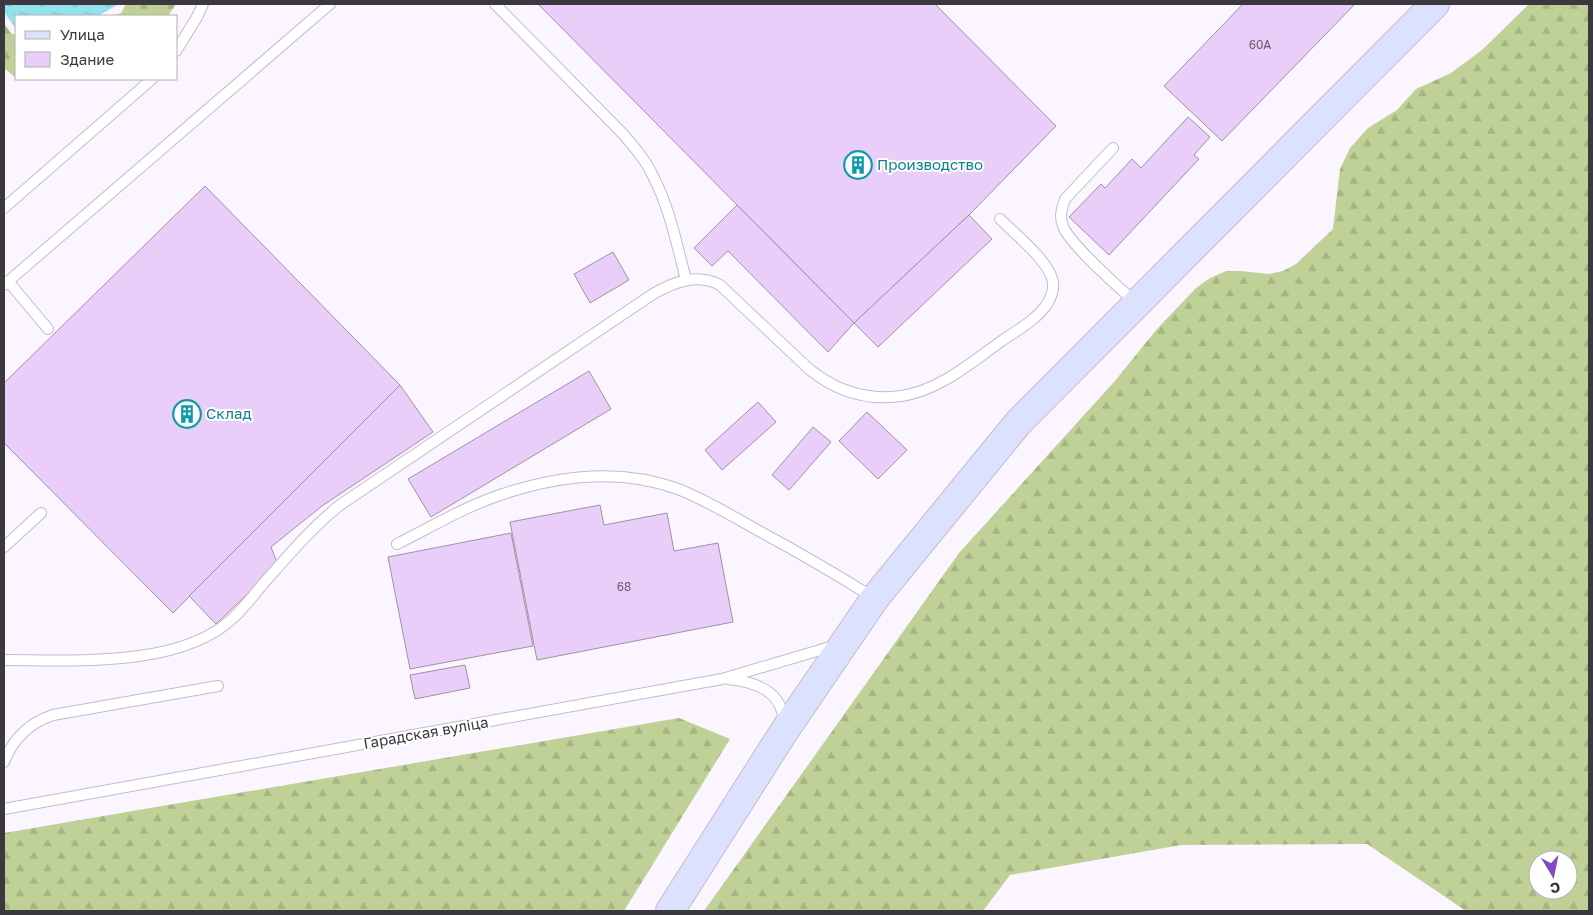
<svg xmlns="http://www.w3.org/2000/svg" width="1593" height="915" font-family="'Golos Text',sans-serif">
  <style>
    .forest { fill: url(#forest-firs); fill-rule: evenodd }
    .water { fill: url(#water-ripples) }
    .building { fill: #e8cef8; stroke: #9d93a3 }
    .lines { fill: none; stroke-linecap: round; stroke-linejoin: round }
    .lane-casing { stroke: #c5bbcb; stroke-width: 12 }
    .secondary-casing { stroke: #c5bbcb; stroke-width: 30 }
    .lane { stroke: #fff; stroke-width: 10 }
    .secondary { stroke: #dce2fe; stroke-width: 28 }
    .labels { text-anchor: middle; stroke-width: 4; stroke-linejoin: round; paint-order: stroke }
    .number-label { font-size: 12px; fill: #675e6d }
    .culture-label { font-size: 15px; fill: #0d838f; stroke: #fff; text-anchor: start }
    .street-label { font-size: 15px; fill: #3c383f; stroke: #fff }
  </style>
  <defs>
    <pattern id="forest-firs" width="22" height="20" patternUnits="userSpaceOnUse" patternTransform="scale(1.25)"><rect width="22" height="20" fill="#c0d197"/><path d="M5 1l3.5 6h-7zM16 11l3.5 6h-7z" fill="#a6b483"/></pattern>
    <pattern id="water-ripples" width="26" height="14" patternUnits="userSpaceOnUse" patternTransform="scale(1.25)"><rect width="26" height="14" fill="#92e2ec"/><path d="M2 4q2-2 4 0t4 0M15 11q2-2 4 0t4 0" fill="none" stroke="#7fc3cb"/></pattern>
  </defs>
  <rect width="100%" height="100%" fill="#fbf5ff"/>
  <!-- forest -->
  <g class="forest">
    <path d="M 126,4 L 176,4 L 168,16 L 113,16 L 121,13 Z"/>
    <path d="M 1529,4 L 1589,4 L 1589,911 L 1466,911 L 1367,844 L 1181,845 L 1010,875 L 983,911 L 704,911 L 959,553 L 1114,382 L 1157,329 L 1196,288 L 1210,278 L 1226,271 L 1241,271 L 1269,274 L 1283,271 L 1296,264 L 1333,229 L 1340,169 L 1350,148 L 1368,128 L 1397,110 L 1416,89 L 1451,73 L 1482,50 ZM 1538,860 L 1568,860 L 1568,890 L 1538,890 Z"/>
    <path d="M 4,23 L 11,33 L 16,35 L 16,78 L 4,68 Z"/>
    <path d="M 679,718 L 730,739 L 624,911 L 4,911 L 4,833 Z"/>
  </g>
  <!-- water -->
  <path class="water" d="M 4,4 L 119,4 L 98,16 L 16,16 L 16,29 L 4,12 Z"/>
  <!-- building -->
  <g class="building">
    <path d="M 538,4 L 935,4 L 1056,126 L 969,215 L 854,323 Z"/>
    <path d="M 1243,4 L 1355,4 L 1222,141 L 1164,86 Z"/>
    <path d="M 1188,117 L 1210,137 L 1194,155 L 1199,159 L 1109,255 L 1069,217 L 1101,184 L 1105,188 L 1132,159 L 1141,168 Z"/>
    <path d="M 205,186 L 400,385 L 173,613 L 4,443 L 4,383 Z"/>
    <path d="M 737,205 L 854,323 L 828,352 L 728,251 L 712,266 L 694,248 Z"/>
    <path d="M 969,215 L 992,239 L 878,347 L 854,323 Z"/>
    <path d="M 613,252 L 629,280 L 590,303 L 574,274 Z"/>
    <path d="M 589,371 L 611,409 L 431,517 L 408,479 Z"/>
    <path d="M 400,385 L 433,432 L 322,506 L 271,547 L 278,565 L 216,624 L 189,596 Z"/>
    <path d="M 758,402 L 776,422 L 722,470 L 705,450 Z"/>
    <path d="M 867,412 L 907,450 L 878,479 L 839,441 Z"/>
    <path d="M 813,427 L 831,442 L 789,490 L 772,475 Z"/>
    <path d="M 600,505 L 604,525 L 667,513 L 674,551 L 718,543 L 733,622 L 537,660 L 510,522 Z"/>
    <path d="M 511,533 L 533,646 L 410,669 L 388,557 Z"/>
    <path d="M 465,665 L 470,688 L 415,699 L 410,675 Z"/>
  </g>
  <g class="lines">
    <defs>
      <g id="lane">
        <path d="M 495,4 L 624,135 C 635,148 646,161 653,176 C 670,209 677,245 686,280"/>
        <path d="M 176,51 L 197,17 L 203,4"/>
        <path d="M 1113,148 L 1065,199 C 1062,208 1059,216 1063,226 C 1069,244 1119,287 1136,303"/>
        <path d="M 4,208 L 152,79"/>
        <path d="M 8,281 L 48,329"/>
        <path d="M 4,285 L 330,4"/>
        <path d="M 397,544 C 431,527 466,506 503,494 C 560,475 621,468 678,489 C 706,500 732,516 759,531 C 798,552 836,574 874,598"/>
        <path d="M 4,547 L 41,513"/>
        <path d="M 4,660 C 72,660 181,668 233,618 C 244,608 254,595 263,584 C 288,556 311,528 340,505 L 653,294 C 674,282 697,273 720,285 L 809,369 C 836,391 866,401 901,396 C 939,391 973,361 1003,340 C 1018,330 1034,321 1045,307 C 1050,300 1054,290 1053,282 C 1050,262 1015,234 1000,219"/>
        <path d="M 728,679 C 756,682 783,691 784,724"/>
        <path d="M 4,762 C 13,739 29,723 53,715 L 218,686"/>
        <path d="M 4,809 L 722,679 L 837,645"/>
      </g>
      <path id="secondary" d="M 670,911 L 785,730 L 875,598 L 1018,423 L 1435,4"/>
    </defs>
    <!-- lane casing -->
    <use href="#lane" class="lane-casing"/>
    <!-- secondary casing -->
    <use href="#secondary" class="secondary-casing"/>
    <!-- lane -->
    <use href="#lane" class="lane"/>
    <!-- secondary -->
    <use href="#secondary" class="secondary"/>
  </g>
  <!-- icons -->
  <defs>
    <symbol id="building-ring" viewBox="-11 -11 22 22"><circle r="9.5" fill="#fff" stroke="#0f9aa8" stroke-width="1.5"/><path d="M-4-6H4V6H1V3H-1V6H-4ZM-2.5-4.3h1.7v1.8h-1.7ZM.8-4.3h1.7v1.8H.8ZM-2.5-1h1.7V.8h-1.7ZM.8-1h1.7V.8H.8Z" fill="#0f9aa8"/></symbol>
  </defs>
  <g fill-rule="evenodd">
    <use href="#building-ring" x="842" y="149" width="32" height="32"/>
    <use href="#building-ring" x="171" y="398" width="32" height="32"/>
  </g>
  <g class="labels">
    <!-- number labels -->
    <g class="number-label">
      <text x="1260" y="49">60А</text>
      <text x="624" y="591">68</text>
    </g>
    <!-- culture labels -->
    <g class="culture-label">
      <text x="877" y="170">Производство</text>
      <text x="206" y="419">Склад</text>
    </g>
    <!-- street labels -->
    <g class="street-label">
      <text transform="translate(426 733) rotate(-10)" y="5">Гарадская вуліца</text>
    </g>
  </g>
  <!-- border -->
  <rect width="1593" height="915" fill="none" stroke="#3c383f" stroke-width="10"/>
  <!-- legend -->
  <rect x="15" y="15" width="162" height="65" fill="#ffffff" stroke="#b1afb2"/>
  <rect x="25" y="31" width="25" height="8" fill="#dce2fe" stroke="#b1afb2"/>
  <text x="60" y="40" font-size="15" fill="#3c383f">Улица</text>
  <rect x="25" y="52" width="25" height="15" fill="#e8cef8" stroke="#b1afb2"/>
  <text x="60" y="65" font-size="15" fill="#3c383f">Здание</text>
  <!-- north arrow -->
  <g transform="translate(1553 875) rotate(170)"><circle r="24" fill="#ffffff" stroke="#b1afb2"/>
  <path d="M0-4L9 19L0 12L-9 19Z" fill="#814ac2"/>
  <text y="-8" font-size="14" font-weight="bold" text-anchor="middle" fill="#3c383f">С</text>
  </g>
</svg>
